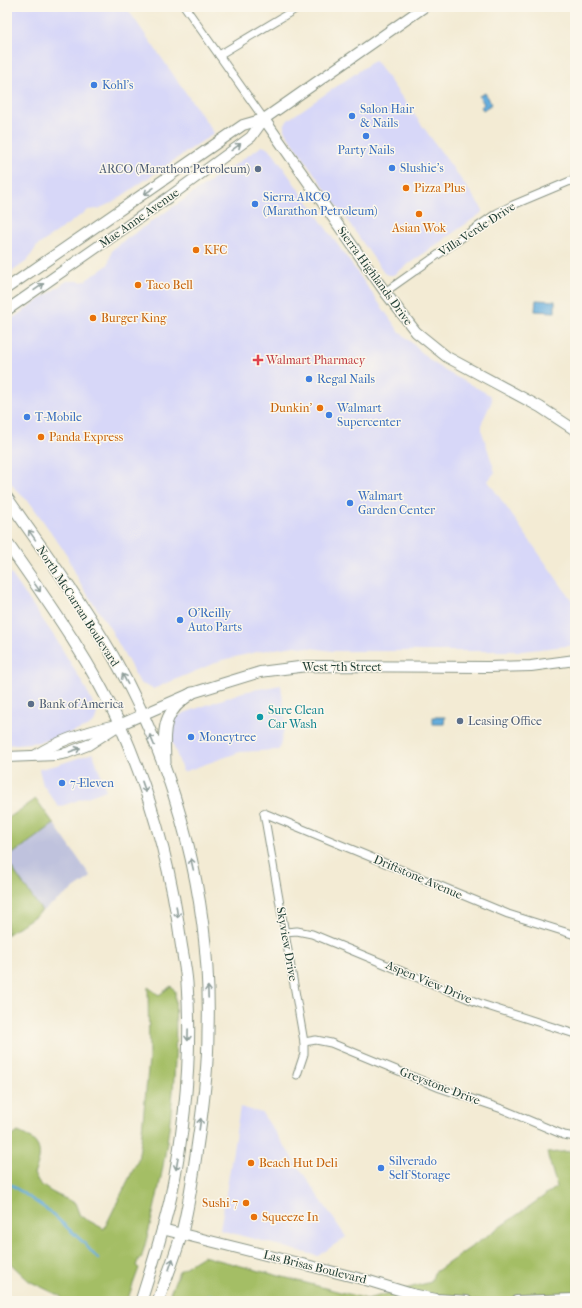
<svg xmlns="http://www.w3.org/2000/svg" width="582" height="1308" font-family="'IM FELL French Canon',serif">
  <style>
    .built { fill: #d7d7f8 }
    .industrial { fill: #bfc2dd }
    .green { fill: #a4be65; stroke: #627e4c }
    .water { fill: #66addd; stroke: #427588 }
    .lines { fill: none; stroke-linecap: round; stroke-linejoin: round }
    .stream { stroke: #66addd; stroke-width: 2.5 }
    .street-casing { stroke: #899484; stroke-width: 9 }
    .secondary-casing { stroke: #899484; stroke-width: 12 }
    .primary-casing { stroke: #899484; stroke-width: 13 }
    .street { stroke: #fff; stroke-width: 7 }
    .secondary { stroke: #fff; stroke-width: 10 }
    .primary { stroke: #fff; stroke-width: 11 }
    .oneway { stroke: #8f9e9a }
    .shop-dot { fill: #3f7fe0; stroke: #fbf7ec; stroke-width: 1.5 }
    .service-dot { fill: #5c6f8a; stroke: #fbf7ec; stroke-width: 1.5 }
    .food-dot { fill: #e8710a; stroke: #fbf7ec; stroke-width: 1.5 }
    .health-dot { fill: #e0444e; stroke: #fbf7ec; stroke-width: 1.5 }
    .culture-dot { fill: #0f9aa8; stroke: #fbf7ec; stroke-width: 1.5 }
    .labels { text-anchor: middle; stroke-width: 3; stroke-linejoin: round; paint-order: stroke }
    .shop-label { font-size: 12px; fill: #366cbe; stroke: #fbf7ec; text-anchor: start }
    .service-label { font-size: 12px; fill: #4e5e75; stroke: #fbf7ec; text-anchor: start }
    .food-label { font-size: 12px; fill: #c56008; stroke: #fbf7ec; text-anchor: start }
    .street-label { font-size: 12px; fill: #1f3d34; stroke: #fbf7ec }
    .health-label { font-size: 12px; fill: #be3a42; stroke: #fbf7ec; text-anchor: start }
    .culture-label { font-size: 12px; fill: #0d838f; stroke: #fbf7ec; text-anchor: start }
  </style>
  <rect width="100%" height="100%" fill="#fbf7ec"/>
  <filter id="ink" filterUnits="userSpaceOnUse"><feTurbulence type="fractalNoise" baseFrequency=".025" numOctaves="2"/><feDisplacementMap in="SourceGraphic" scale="8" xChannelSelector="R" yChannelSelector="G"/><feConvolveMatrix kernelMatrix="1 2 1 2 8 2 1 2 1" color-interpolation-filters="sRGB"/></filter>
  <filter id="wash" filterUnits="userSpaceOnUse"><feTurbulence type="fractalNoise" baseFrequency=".012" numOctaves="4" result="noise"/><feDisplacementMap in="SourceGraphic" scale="16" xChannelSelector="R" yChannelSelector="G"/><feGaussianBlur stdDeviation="0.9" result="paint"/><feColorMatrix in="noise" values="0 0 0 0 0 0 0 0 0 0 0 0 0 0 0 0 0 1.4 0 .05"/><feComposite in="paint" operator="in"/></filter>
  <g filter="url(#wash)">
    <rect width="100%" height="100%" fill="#f3ebd4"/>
    <!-- built -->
    <g class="built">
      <path d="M 7,7 L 126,7 L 214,133 L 113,202 L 98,209 L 88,210 L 37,246 L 27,261 L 7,275 Z"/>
      <path d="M 375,60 L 483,210 L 480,214 L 393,275 L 389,275 L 384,273 L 284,130 L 284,125 L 289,119 Z"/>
      <path d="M 262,146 L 270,149 L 398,330 L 431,361 L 445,371 L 490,395 L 492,401 L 482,422 L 482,432 L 495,472 L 488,481 L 575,605 L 575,645 L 522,651 L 333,651 L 295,646 L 261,651 L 222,660 L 153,689 L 140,683 L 111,630 L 80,583 L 67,555 L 31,504 L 16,490 L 7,477 L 7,322 L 67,281 L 79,281 L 83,282 L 108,265 L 112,250 L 122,242 Z"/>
      <path d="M 7,568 L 56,639 L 86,689 L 97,713 L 95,721 L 89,726 L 63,736 L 40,742 L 7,745 Z"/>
      <path d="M 281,685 L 286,722 L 279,750 L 240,752 L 183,772 L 170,736 L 171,725 L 175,718 L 184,713 L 243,692 Z"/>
      <path d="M 93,753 L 106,790 L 59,807 L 43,785 L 39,769 L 57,765 Z"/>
      <path d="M 240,1107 L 262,1113 L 346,1237 L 318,1256 L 220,1230 Z"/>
    </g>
    <!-- industrial -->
    <path class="industrial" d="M 54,824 L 91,877 L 42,911 L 7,861 L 7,858 Z"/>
    <!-- green -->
    <g class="green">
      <path d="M 36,799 L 54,824 L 7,858 L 7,819 Z"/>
      <path d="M 7,861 L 42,911 L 7,935 Z"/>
      <path d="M 171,986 L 175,991 C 179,1083 167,1170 141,1259 L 139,1258 L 136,1266 L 139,1268 L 127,1301 L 65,1301 L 60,1296 L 29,1281 L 7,1260 L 7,1140 L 18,1132 C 41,1141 44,1152 34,1174 C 40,1190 61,1196 75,1203 L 80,1216 L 104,1229 L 138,1160 L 141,1141 L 149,1059 L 148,987 L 159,995 Z"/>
      <path d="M 575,1151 L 575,1301 L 167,1301 L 179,1271 L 203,1256 L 367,1299 L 431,1282 L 434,1273 L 557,1187 L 547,1153 Z"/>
    </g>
    <!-- water -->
    <g class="water">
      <path d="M 485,93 L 492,104 L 483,110 L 481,107 L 484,104 L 479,96 Z"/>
      <path d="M 536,300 L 555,301 L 555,312 L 535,311 Z"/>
      <path d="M 433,717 L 445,717 L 444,724 L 433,724 Z"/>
    </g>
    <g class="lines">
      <!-- stream -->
      <g class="stream">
        <path d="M 7,1182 L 49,1211 L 83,1242 L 98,1259"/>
        <path d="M 209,1295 L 234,1300 L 254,1301"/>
      </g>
    </g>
  </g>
  <g filter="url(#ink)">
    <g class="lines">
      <defs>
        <g id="street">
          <path d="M 185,7 L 264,119"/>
          <path d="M 219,55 L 299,7"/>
          <path d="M 385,292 L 497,213 L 513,205 L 575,179"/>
          <path d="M 264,813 L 508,914 L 575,935"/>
          <path d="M 264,813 L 304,1042 L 304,1054 L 297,1075"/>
          <path d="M 285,932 L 297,931 L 312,934 L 481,1004 L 575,1034"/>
          <path d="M 304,1042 L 316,1040 L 331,1043 L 440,1088 L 502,1109 L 564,1135 L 575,1137"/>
        </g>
        <g id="secondary">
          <path d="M 264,119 L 385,292 L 416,332 L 447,357 L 540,407 L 575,430"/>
          <path d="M 7,288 L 243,125 L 264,119"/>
          <path d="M 7,310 L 169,197 L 251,137 L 264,119 L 424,7"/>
          <path d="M 36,755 C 59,740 89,731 116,725"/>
          <path d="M 7,757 L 56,755 L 67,753 L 88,745 L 119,725 L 192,693 L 260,672 L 307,666 L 488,667 L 531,666 L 575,660"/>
          <path d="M 162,1229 L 366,1280 L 412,1294 L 436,1299 L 467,1301"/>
          <path d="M 516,1301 L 575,1299"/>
        </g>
        <g id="primary">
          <path d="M 7,498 C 43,550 81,601 113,656 C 177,768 212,902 208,1031 C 208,1066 204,1100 199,1134 C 194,1168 190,1203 181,1236 C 174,1258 166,1280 158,1301"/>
          <path d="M 7,543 C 48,602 90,660 120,725 C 151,795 171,867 181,943 C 183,956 186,969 187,983 C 192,1053 185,1127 171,1196 C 163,1232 152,1266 141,1301"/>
          <path d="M 165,763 C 164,729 161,713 192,693"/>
        </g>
      </defs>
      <!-- street casing -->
      <use href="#street" class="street-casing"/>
      <!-- secondary casing -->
      <use href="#secondary" class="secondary-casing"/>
      <!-- primary casing -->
      <use href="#primary" class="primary-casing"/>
      <!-- street -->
      <use href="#street" class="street"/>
      <!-- secondary -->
      <use href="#secondary" class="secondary"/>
      <!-- primary -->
      <use href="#primary" class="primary"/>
    </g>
    <!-- one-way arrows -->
    <defs><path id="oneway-shaft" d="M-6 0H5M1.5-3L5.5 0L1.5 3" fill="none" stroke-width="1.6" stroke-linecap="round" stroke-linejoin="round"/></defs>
    <g class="oneway">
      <use href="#oneway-shaft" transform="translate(236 147) rotate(-36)"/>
      <use href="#oneway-shaft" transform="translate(149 191) rotate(145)"/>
      <use href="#oneway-shaft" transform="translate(39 287) rotate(-35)"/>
      <use href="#oneway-shaft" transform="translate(32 535) rotate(-125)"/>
      <use href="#oneway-shaft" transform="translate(37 587) rotate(55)"/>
      <use href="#oneway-shaft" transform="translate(125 679) rotate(-117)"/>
      <use href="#oneway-shaft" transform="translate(152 740) rotate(-113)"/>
      <use href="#oneway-shaft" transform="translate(75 750) rotate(-20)"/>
      <use href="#oneway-shaft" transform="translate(144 787) rotate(70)"/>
      <use href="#oneway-shaft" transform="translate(192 864) rotate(-103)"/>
      <use href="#oneway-shaft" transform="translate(177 912) rotate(82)"/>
      <use href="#oneway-shaft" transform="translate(208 992) rotate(-92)"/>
      <use href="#oneway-shaft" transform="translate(188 1035) rotate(91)"/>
      <use href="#oneway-shaft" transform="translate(200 1124) rotate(-82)"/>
      <use href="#oneway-shaft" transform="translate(177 1164) rotate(100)"/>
      <use href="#oneway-shaft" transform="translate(171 1264) rotate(-71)"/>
    </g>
  </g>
  <!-- markers -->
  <g class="shop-dot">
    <circle cx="94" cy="85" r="4"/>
    <circle cx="352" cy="116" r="4"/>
    <circle cx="366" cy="136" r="4"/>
    <circle cx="392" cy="168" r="4"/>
    <circle cx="255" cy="204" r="4"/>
    <circle cx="309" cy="379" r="4"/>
    <circle cx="329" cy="415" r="4"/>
    <circle cx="27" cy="417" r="4"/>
    <circle cx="350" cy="503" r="4"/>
    <circle cx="180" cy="620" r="4"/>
    <circle cx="191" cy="737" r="4"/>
    <circle cx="62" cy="783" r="4"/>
    <circle cx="381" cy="1168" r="4"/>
  </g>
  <g class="service-dot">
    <circle cx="258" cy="169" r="4"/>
    <circle cx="31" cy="704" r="4"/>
    <circle cx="460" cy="721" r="4"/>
  </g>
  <g class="food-dot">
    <circle cx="406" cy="188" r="4"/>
    <circle cx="419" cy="214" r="4"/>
    <circle cx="196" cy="250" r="4"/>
    <circle cx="138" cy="285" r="4"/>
    <circle cx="93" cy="318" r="4"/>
    <circle cx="320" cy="408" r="4"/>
    <circle cx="41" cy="437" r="4"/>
    <circle cx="251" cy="1163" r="4"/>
    <circle cx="246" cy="1203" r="4"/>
    <circle cx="254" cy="1217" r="4"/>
  </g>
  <path class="health-dot" d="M256 354h4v4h4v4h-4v4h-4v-4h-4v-4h4z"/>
  <circle class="culture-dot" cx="260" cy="717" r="4"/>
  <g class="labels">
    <!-- shop labels -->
    <g class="shop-label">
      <text x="102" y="89">Kohl's</text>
      <text x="360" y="113">Salon Hair<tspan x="360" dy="14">&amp; Nails</tspan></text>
      <text x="366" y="154" text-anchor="middle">Party Nails</text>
      <text x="400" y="172">Slushie's</text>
      <text x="263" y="201">Sierra ARCO<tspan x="263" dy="14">(Marathon Petroleum)</tspan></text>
      <text x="317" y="383">Regal Nails</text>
      <text x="337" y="412">Walmart<tspan x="337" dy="14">Supercenter</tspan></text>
      <text x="35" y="421">T-Mobile</text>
      <text x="358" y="500">Walmart<tspan x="358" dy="14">Garden Center</tspan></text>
      <text x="188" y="617">O'Reilly<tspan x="188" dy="14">Auto Parts</tspan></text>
      <text x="199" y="741">Moneytree</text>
      <text x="70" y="787">7-Eleven</text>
      <text x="389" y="1165">Silverado<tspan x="389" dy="14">Self Storage</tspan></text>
    </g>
    <!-- service labels -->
    <g class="service-label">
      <text x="250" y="173" text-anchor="end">ARCO (Marathon Petroleum)</text>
      <text x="39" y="708">Bank of America</text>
      <text x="468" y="725">Leasing Office</text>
    </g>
    <!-- food labels -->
    <g class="food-label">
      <text x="414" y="192">Pizza Plus</text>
      <text x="419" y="232" text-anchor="middle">Asian Wok</text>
      <text x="204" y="254">KFC</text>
      <text x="146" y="289">Taco Bell</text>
      <text x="101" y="322">Burger King</text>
      <text x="312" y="412" text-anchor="end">Dunkin'</text>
      <text x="49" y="441">Panda Express</text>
      <text x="259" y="1167">Beach Hut Deli</text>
      <text x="238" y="1207" text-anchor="end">Sushi 7</text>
      <text x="262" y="1221">Squeeze In</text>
    </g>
    <!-- street labels -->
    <g class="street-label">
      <text transform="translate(139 218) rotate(-35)" y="4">Mae Anne Avenue</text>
      <text transform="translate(477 229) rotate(-33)" y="4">Villa Verde Drive</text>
      <text transform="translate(375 276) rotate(54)" y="4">Sierra Highlands Drive</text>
      <text transform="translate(78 606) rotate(57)" y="4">North McCarran Boulevard</text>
      <text x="342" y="671">West 7th Street</text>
      <text transform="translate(418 877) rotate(23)" y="4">Driftstone Avenue</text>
      <text transform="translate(287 944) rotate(80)" y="4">Skyview Drive</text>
      <text transform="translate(429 982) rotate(23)" y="4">Aspen View Drive</text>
      <text transform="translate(440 1086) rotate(21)" y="4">Greystone Drive</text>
      <text transform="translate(315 1267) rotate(14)" y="4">Las Brisas Boulevard</text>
    </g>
    <!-- health labels -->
    <g class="health-label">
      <text x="266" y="364">Walmart Pharmacy</text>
    </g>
    <!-- culture labels -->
    <g class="culture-label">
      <text x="268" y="714">Sure Clean<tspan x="268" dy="14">Car Wash</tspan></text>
    </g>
  </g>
  <!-- margin -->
  <rect width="582" height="1308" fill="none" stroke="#fbf7ec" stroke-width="24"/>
</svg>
